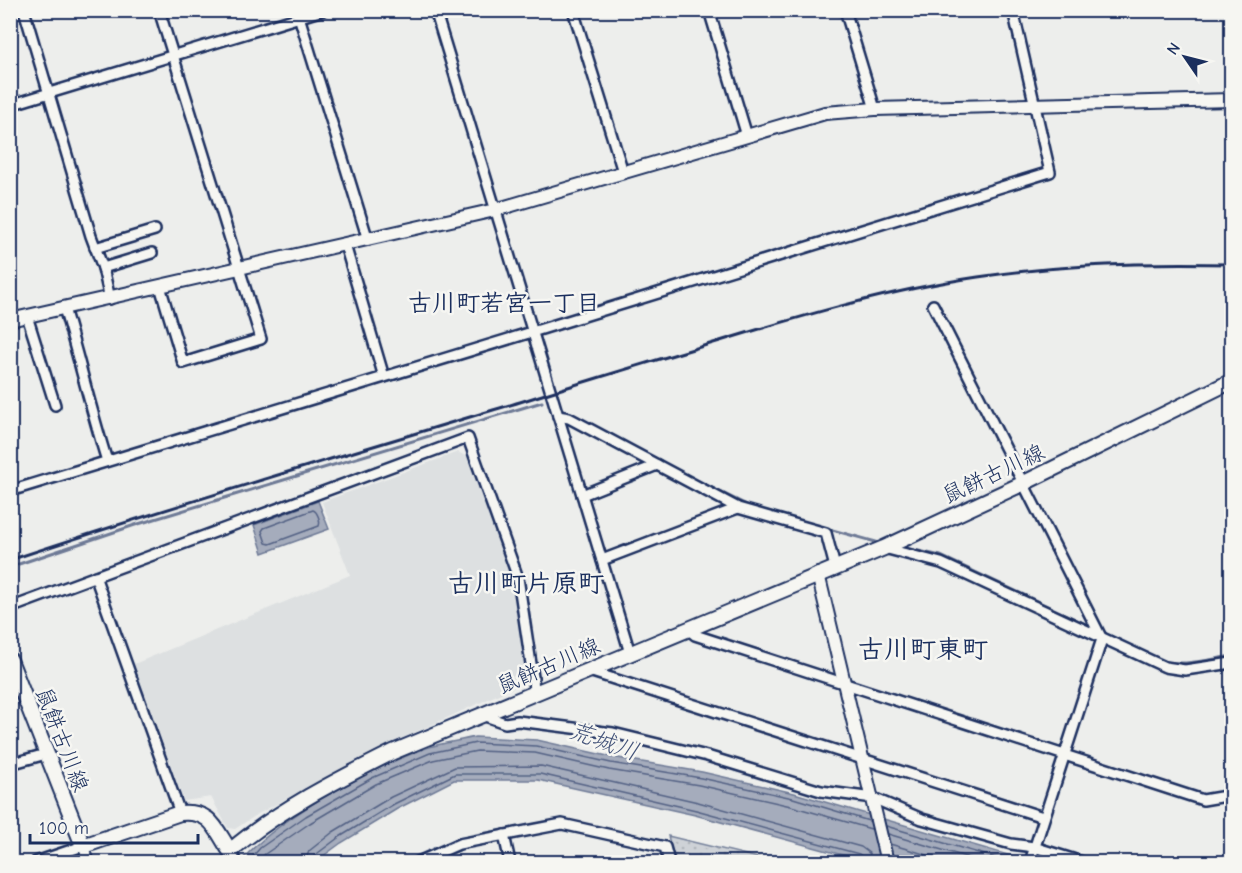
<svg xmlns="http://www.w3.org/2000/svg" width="1242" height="873" font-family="'Comic Neue','Klee One',sans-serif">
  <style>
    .built { fill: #dde0e1 }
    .park { fill: url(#park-dots); stroke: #74809a; stroke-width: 1.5 }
    .water { fill: #a5acbc; stroke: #6e7a96; stroke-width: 1.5 }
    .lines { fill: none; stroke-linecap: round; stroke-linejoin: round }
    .shore { stroke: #526184; stroke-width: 1.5 }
    .stream { stroke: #6e7a96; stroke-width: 3 }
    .minor-casing { stroke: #1b2f5e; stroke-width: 14 }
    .tertiary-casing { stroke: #1b2f5e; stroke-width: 16 }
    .secondary-casing { stroke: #1b2f5e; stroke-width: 18 }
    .minor { stroke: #f6f6f2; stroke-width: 9 }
    .tertiary { stroke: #f6f6f2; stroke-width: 12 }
    .secondary { stroke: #f6f6f2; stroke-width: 14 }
    .rail { stroke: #1b2f5e; stroke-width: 3 }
    .labels { text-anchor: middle; stroke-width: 5; stroke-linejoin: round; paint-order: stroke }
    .street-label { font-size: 22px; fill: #1b2f5e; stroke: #f6f6f2 }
    .neighbourhood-label { font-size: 24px; font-weight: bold; fill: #1b2f5e; stroke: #f6f6f2 }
    .water-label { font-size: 24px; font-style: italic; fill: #44547a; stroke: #f6f6f2 }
    .quarter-label { font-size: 26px; font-weight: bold; fill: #1b2f5e; stroke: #f6f6f2 }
  </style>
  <defs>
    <pattern id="park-dots" width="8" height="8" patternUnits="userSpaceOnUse" patternTransform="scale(1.5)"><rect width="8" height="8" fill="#ced2d7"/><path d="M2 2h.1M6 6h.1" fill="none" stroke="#b0b5bb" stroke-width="1.8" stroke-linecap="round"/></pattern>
  </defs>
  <rect width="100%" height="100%" fill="#edeeec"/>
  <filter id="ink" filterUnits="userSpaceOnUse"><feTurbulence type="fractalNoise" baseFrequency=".0167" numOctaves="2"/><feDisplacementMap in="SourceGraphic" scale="12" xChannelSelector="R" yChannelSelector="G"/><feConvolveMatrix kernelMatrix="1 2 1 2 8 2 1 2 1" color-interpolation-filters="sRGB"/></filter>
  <g filter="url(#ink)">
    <!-- built -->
    <path class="built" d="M 458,452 L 469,458 L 512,573 L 528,674 L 521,684 L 368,754 L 258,814 L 235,829 L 228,828 L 211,797 L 184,801 L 134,664 L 350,575 L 322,502 Z"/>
    <!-- park -->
    <path class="park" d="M 668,836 L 775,862 L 675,862 Z"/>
    <!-- water -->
    <g class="water">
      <path d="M 318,501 L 329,529 L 263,553 L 254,525 Z"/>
      <path d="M 475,737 L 537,740 L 612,757 L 702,772 L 794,793 L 1032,862 L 868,862 L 695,815 L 538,780 L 454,780 L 397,809 L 341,843 L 315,862 L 240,862 C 281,815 368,770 426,748 C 442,743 459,741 475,737 Z"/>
    </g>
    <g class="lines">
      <!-- shore -->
      <g class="shore">
        <path d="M 313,510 C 317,511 321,521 319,526 L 270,544 L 266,543 L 262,531 L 264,528 Z"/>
        <path d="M 886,826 L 1009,862"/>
        <path d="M 888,834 L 983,862"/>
        <path d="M 890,844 L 951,862"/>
        <path d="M 248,862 L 260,848 L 306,816 L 372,778 L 430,753 L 476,743 L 536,746 L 611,763 L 701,778 L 793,798 L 869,821"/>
        <path d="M 258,862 L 265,854 L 310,823 L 376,784 L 433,760 L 477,751 L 535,753 L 609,770 L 699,785 L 791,806 L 871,829"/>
        <path d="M 305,862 L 309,851 L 333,832 L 391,797 L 455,767 L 541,766 L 698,802 L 861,847 L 869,853 L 872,862"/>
        <path d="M 312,862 L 314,856 L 338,838 L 394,804 L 455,774 L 540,774 L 696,810 L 859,854 L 863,857 L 864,862"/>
      </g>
      <!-- stream -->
      <g class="stream">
        <path d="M 613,436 L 622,441"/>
        <path d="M 630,445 L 669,466"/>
        <path d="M 688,476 L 753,508"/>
        <path d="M 796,520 L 876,542"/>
        <path d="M 901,547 L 941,556 L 1088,625"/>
        <path d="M 10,567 L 135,525 L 542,402"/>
        <path d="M 1108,635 C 1128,645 1152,661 1174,663 C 1193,664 1213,659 1232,656"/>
      </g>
      <defs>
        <g id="minor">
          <path d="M 24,10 L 91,236 L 103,268 L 110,299"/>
          <path d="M 159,10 L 261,339 L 183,363 L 160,286"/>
          <path d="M 297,10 L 368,240"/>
          <path d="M 435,10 L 630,653"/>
          <path d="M 573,10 L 623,172"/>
          <path d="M 709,10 L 747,136"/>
          <path d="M 845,10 L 875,109"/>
          <path d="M 10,105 L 323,10"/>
          <path d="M 345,245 L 384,377"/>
          <path d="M 95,248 L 155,230"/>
          <path d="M 103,268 L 152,253"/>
          <path d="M 933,305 L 1102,639 L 1030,862"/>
          <path d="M 64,308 C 79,359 91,410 107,461"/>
          <path d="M 27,316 L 55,405"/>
          <path d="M 558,416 L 569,418 L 738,508 L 826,533 L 835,567"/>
          <path d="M 10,491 L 532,332 L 1050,172 L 1013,10"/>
          <path d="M 582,495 L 657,465"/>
          <path d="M 884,548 L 941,563 L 1165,667 L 1185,670 L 1232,663"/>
          <path d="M 602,560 L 738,508"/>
          <path d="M 95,576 L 180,813"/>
          <path d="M 10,608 L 468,438 L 518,578 L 533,677 L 534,693"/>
          <path d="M 688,629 L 695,635 L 1203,800 L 1232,795"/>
          <path d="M 589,671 L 1043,817"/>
          <path d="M 482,715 L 505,723 L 518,721 L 613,733 L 707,756 L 821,791 L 873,798 L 922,819 L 1011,844 L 1034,847 L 1082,862"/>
          <path d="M 10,764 L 46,754"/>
          <path d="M 504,835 L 510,862"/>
          <path d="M 230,851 L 236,862"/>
          <path d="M 36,862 L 83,846 L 89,862"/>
          <path d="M 418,862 L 459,844 L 562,824 L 665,847 L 669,862"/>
        </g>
        <g id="tertiary">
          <path d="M 10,320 L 495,210 L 825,113 L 875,109 L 1232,100"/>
          <path d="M 818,574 L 887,862"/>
        </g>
        <path id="secondary" d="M 10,660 L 83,846 L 180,813 C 211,810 215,828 230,851 C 278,810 337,780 393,752 L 884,548 L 1024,483 L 1232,381"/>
      </defs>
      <!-- minor casing -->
      <use href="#minor" class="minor-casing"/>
      <!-- tertiary casing -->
      <use href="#tertiary" class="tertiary-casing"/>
      <!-- secondary casing -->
      <use href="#secondary" class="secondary-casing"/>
      <!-- minor -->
      <use href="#minor" class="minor"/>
      <!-- tertiary -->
      <use href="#tertiary" class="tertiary"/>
      <!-- secondary -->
      <use href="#secondary" class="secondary"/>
      <!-- rail -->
      <path class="rail" d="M 10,560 C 179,504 350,453 520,402 C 586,381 653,361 720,341 C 805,315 890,290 978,277 C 1062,264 1147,262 1232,264"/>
    </g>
  </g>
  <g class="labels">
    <!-- street labels -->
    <g class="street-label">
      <text transform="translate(993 473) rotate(-25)" y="8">鼠餅古川線</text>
      <text transform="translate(548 665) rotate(-23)" y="8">鼠餅古川線</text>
      <text transform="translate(63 739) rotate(69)" y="8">鼠餅古川線</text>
    </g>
    <!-- neighbourhood labels -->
    <g class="neighbourhood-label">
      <text x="504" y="311">古川町若宮一丁目</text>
    </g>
    <!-- water labels -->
    <g class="water-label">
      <text transform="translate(604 741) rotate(19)" y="8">荒城川</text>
    </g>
    <!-- quarter labels -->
    <g class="quarter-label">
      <text x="526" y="592">古川町片原町</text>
      <text x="923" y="658">古川町東町</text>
    </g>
  </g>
  <!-- margin -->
  <rect width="1242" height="873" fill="none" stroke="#f6f6f2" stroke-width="36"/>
  <rect x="18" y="18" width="1206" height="837" fill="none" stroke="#1b2f5e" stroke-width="2" filter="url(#ink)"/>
  <!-- north arrow -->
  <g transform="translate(1185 57) rotate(305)" stroke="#f6f6f2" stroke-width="4.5" paint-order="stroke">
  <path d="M0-4.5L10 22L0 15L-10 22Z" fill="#1b2f5e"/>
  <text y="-9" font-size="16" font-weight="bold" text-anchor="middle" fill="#1b2f5e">N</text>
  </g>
  <!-- scale -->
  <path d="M30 834v9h168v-9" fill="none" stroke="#1b2f5e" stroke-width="3"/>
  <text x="39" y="834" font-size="18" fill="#1b2f5e" stroke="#f6f6f2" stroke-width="4.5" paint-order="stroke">100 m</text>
</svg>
